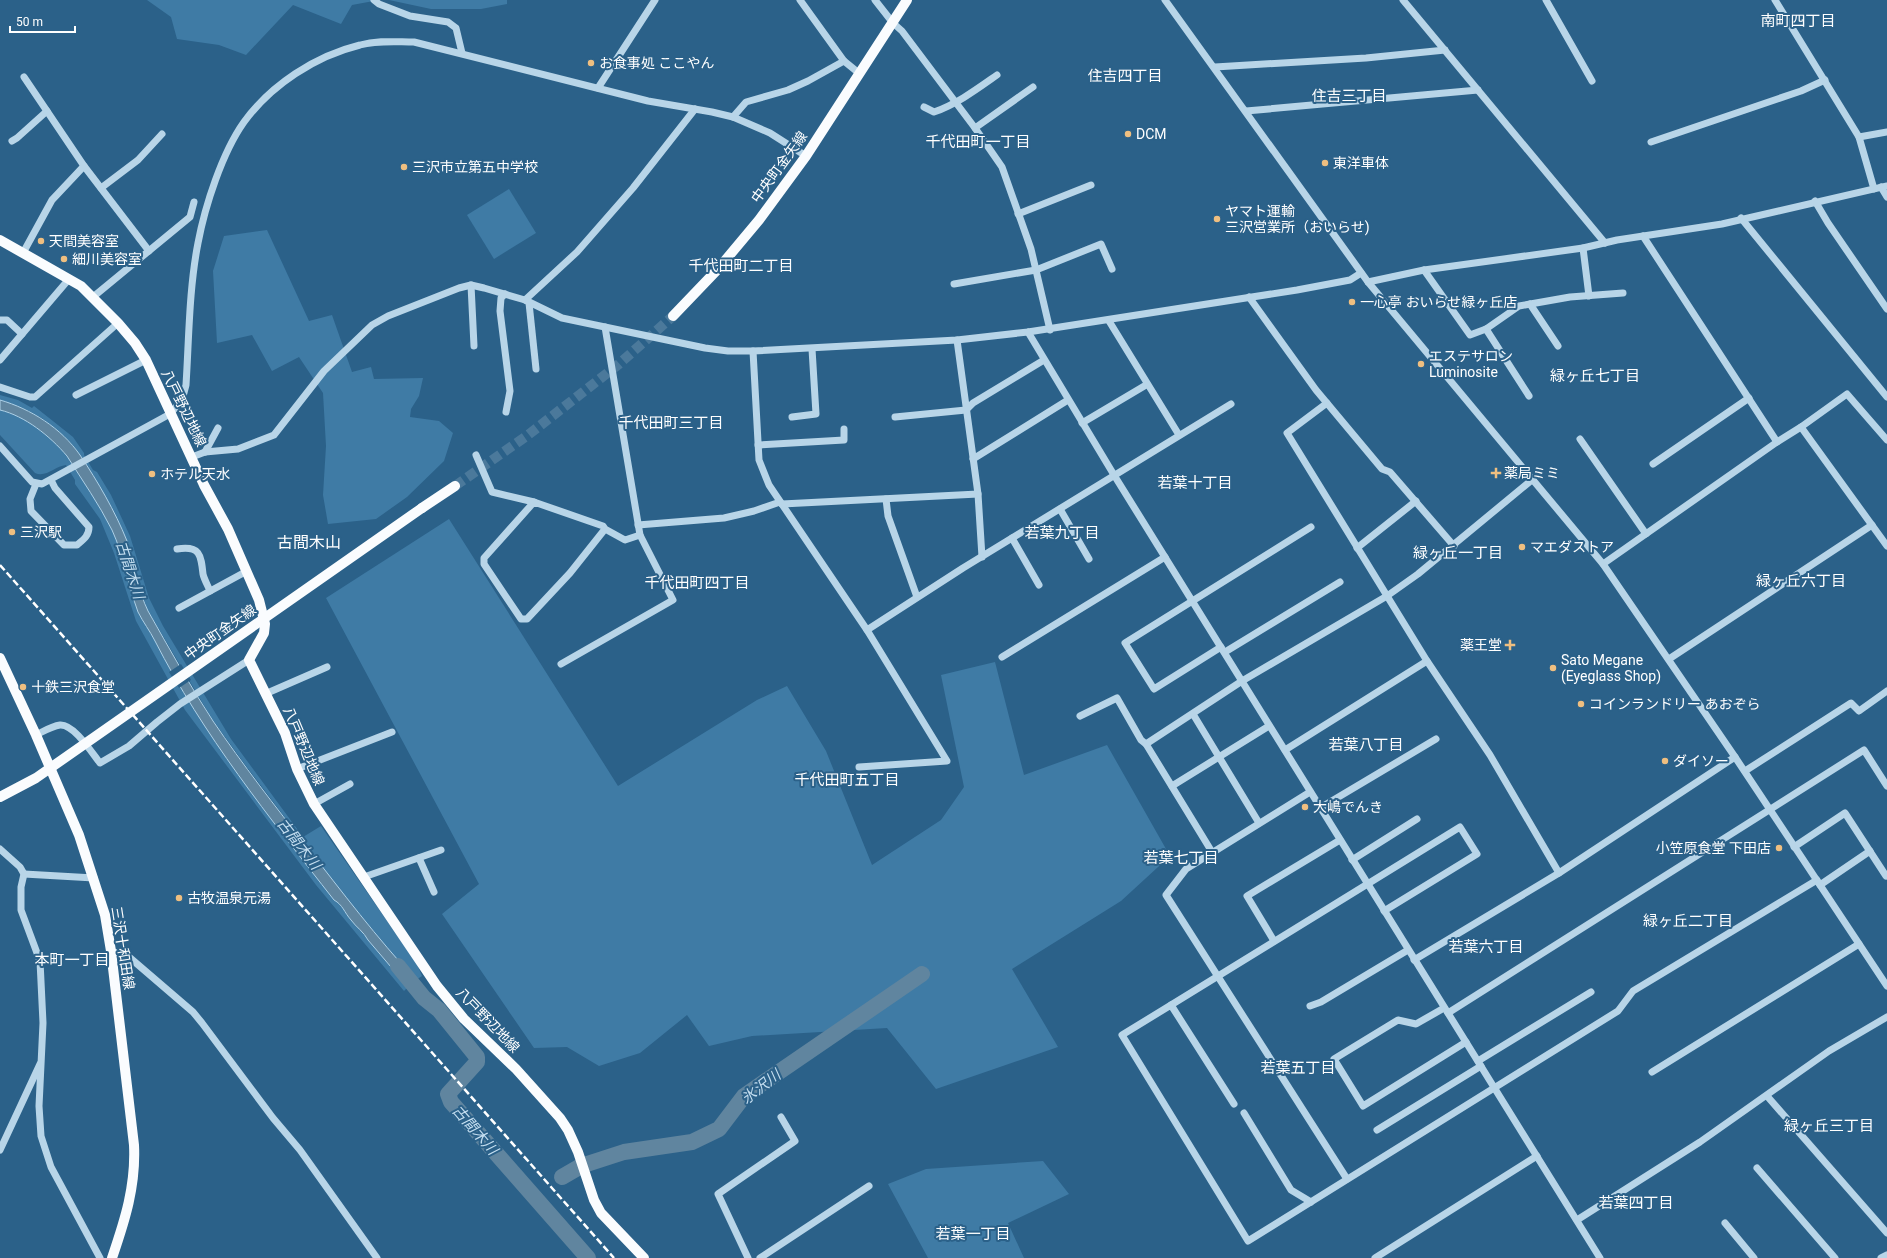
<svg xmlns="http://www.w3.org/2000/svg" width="1887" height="1258" font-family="Roboto,'Noto Sans JP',sans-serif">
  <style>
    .green { fill: #3f7ba5 }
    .water { fill: #60859f; stroke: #add1e8 }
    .pier { fill: #2b6189 }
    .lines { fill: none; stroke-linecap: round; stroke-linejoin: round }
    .river { stroke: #60859f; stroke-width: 16 }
    .major-tunnel { stroke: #4b799b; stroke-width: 10; stroke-dasharray: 10 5; stroke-linecap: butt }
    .minor { stroke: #b8d5e8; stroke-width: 7 }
    .major { stroke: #fafcfe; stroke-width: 10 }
    .rail { stroke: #fff; stroke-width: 2.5; stroke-dasharray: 7 3; stroke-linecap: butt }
    .major-bridge { stroke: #fafcfe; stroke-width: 10 }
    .poi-dot { fill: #efbf80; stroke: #2b6189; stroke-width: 1.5 }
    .labels { text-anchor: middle; stroke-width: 4; stroke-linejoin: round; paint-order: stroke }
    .poi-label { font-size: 14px; fill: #fff; stroke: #2b6189; text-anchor: start }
    .street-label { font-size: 14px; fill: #fff; stroke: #2b6189 }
    .neighbourhood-label { font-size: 15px; fill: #fff; stroke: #2b6189 }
    .water-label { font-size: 15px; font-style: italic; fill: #c4def0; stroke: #2b6189 }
    .quarter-label { font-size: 16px; fill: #fff; stroke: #2b6189 }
  </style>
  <rect width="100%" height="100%" fill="#2b6189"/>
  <!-- green -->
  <g class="green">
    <path d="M 147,0 L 379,0 L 352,5 L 341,24 L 293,5 L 246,55 L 219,45 L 177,39 L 171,17 Z"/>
    <path d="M 389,0 L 507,0 L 507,4 L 481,9 L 431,9 Z"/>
    <path d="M 509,189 L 536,233 L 494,259 L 467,215 Z"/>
    <path d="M 267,230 L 309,321 L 332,315 L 352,372 L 371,367 L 374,379 L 423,378 L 419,396 L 411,409 L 410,417 L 439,421 L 453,433 L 444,461 L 407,497 L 376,519 L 328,524 L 323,495 L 326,446 L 323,393 L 299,357 L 272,371 L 252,335 L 217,343 L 213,271 L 224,236 Z"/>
    <path d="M 0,395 L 18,400 L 32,408 L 34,406 L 73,437 L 84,453 L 84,455 L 93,470 L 97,472 L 111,495 L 130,536 L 149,598 L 163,626 L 231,739 L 303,837 L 321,826 L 417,964 L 422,976 L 416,980 L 399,962 L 338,888 L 243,762 L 212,719 L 147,609 L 127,542 L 119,523 L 80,455 L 71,443 L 43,419 L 27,410 L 0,400 Z"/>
    <path d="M 0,410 C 25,416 50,436 67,456 C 82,480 99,504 112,530 C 124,556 128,585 138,612 C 143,622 150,631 155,641 C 203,735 269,817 334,899 C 343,905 344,912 351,920 C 356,927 364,932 368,940 L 408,987 L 404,991 L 316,885 L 185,710 L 136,621 L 114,553 L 100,519 L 75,484 L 75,480 L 66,465 C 55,466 46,478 35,473 L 0,435 Z"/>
    <path d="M 449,519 L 618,786 L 757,700 L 787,686 L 826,751 L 872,865 L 941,820 L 964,787 L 941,675 L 995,662 L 1024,775 L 1107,745 L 1170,856 L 1121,901 L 1012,969 L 1058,1047 L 936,1089 L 887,1028 L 752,1036 L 709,1046 L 687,1015 L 640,1053 L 599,1066 L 567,1047 L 534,1048 L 442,914 L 479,884 L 326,598 Z"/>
    <path d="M 1043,1161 L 1069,1194 L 1008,1223 L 1024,1258 L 928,1258 L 888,1184 L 926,1169 Z"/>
  </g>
  <!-- water -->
  <path class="water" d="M 0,400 C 31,409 61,428 80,455 C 98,482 115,511 127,541 C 135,563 138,591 148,611 C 169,648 190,686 213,721 C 243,765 275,806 307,847 C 342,892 377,938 416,980 L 408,987 L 368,940 C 364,932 356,927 351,920 C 344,912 343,905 334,900 C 269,817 203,735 155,641 C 150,631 143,622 138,612 C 128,585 124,556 112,530 C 99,504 82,480 67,456 C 50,436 25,416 0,410 Z"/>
  <!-- pier -->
  <path class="pier" d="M 181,664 L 191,680 L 179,688 L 169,672 Z"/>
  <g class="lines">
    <!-- river -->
    <g class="river">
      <path d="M 398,966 L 424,998 L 439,1010 L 477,1057 L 477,1062 L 448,1094 L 451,1102 L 588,1258"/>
      <path d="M 587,1164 L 624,1152 L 692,1142 L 719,1129 L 744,1096 L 922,974"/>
      <path d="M 562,1177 L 581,1166"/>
    </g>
    <!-- major-tunnel -->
    <path class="major-tunnel" d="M 455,486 L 528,435 L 619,364 L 673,316"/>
    <!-- minor -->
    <g class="minor">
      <path d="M 374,0 L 379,4 L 410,16 L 448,22 L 456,28 L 462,53"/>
      <path d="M 800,0 L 844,61"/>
      <path d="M 875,0 L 893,23 L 902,31 L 975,128 L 1002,167 L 1031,249 L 1050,330"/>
      <path d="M 1165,0 L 1368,282 L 1603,564 L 1735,757 L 1887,986"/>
      <path d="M 1403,0 L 1605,243"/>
      <path d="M 1546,0 L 1592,81"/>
      <path d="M 1775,0 L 1859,137 L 1874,189"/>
      <path d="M 1215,67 L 1366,58 L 1445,50"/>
      <path d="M 24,77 L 84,166 L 149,251"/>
      <path d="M 598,88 L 655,0"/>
      <path d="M 924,107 L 934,112 C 957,104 977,89 997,75"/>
      <path d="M 1246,111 L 1478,90"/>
      <path d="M 733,117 L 746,102 L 788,90 L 808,81 L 844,61 L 860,74"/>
      <path d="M 975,128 L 1033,87"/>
      <path d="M 1859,137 L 1887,132"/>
      <path d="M 12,141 L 17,138 L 47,111"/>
      <path d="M 1651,142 L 1801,91 L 1825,80"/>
      <path d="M 1881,187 L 1887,197"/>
      <path d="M 101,188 L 138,160 L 162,134"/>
      <path d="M 1815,201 L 1828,223 L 1887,309"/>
      <path d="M 1018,214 L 1091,185"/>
      <path d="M 1741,218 L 1887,397"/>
      <path d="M 1643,236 L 1777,442"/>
      <path d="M 1583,248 L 1589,296"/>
      <path d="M 23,253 L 52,200 L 84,166"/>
      <path d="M 1424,270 L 1470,335 L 1486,329 L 1519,306 L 1570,297 L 1623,293"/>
      <path d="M 1368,282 L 1424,270 L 1583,248 L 1617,240 L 1722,224 L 1887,186"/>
      <path d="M 954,284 L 1036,270 L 1101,244 L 1112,269"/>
      <path d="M 471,285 L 474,346"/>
      <path d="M 505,294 L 501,298 L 500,311 L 510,391 L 506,412"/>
      <path d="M 93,297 L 190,217 L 194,202"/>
      <path d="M 1249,297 L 1316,390 L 1382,469 L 1390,472 L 1454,546"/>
      <path d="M 525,300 L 577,252 L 633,188 L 695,109"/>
      <path d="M 529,303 L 536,369"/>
      <path d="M 1530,304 L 1558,346"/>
      <path d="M 0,320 L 7,320 L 22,334"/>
      <path d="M 1109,321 L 1179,435"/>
      <path d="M 1486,329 L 1529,396"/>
      <path d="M 1028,332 L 1114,475 L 1600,1258"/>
      <path d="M 957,340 L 978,494 L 982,557"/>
      <path d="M 753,351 L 759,460 L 769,485 L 867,630 L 963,568 L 1231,404"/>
      <path d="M 0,360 L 69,279"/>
      <path d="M 0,387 L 30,397 L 35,397 L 118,323"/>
      <path d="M 76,395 L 146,360"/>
      <path d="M 1327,403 L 1287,433 L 1427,661 L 1490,755 L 1559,873"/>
      <path d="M 792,417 L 816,414 L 812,349"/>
      <path d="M 895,417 L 966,410 L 973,403 L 1044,360"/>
      <path d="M 1082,423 L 1146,385"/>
      <path d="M 1801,427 L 1887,546"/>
      <path d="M 1580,439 L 1646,534"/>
      <path d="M 758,445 L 844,440 L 844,429"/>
      <path d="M 0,446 L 32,482 L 42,484 L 170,414 L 182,400 L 186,385 C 189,338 189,289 198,243 C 205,206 222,153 244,122 C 271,85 315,56 360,45 C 378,40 396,42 414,42 L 648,101 L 712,112 L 733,117 L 770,133 L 806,156"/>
      <path d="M 205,452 L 218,428"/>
      <path d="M 476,455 L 492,492 L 534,502"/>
      <path d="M 192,457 L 205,452 L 238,449 L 274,435 L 324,371 L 372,325 L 388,316 L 459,288 L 471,285 L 484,288 L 525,300 L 562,318 L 705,348 L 728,351 L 753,351 L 957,340 L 1028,332 L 1297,290 L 1350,280 L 1361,273"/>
      <path d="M 973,459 L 1068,400"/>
      <path d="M 1653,464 L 1749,398"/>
      <path d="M 36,484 L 30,499 L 31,511 L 64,545 L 77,545 C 83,540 89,536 89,527 L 55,488 L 51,480"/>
      <path d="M 886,499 L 888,516 L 917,597"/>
      <path d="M 782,504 L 978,494"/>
      <path d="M 1060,509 L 1089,559"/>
      <path d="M 638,525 L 724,518 L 754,511 L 780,502"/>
      <path d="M 605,529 L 603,526 L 534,502 L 484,558 L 484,564 L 521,619 L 527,619 L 570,573 L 605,529 L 625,540 L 640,535"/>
      <path d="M 1012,538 L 1039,585"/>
      <path d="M 1357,548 L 1416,501"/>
      <path d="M 177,549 C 200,545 201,555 203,574 C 204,579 208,586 210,591"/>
      <path d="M 1603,564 L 1777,442 L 1801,427 L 1847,394 L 1887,440"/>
      <path d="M 179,608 L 247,571"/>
      <path d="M 1221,647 L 1154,689 L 1125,643 L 1311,527"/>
      <path d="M 1225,652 L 1340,582"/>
      <path d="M 1002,657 L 1165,557"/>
      <path d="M 1669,659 L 1872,525"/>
      <path d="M 561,664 L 673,600 L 640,535 L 605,327"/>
      <path d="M 265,694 L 327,667"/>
      <path d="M 1193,714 L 1259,823"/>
      <path d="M 1080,716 L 1117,698 L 1141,740 L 1146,744 L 1212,852"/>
      <path d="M 36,735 C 44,731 52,726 60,725 C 74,724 92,753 100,763 L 129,746 L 157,722 L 180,704 L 249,660"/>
      <path d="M 1146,744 L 1242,681 L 1387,596 L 1418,574 L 1533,479"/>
      <path d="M 1285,750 L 1427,661"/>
      <path d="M 859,767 L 947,761 L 867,630"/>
      <path d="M 297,769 L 392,732"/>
      <path d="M 1745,771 L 1851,703 L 1859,711 L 1887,691"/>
      <path d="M 1172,786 L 1269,726"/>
      <path d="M 1310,792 L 1186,869 L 1166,895 L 1347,1179"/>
      <path d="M 314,804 L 350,784"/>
      <path d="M 1320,808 L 1436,739"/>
      <path d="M 1794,847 L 1845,813 L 1886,876"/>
      <path d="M 0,849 L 20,867 L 24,874 L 21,887 L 21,910 L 40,961 L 43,1023 L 39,1106 L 41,1136 L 51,1167 L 100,1258"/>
      <path d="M 419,858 L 434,892"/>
      <path d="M 1352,860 L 1417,819"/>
      <path d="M 24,874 L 94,878"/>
      <path d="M 364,877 L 441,850"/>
      <path d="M 1820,885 L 1870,851"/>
      <path d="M 1274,941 L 1247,896 L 1340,840"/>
      <path d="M 111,951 L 129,957 L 193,1012 L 202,1023 L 273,1118 L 300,1150 L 377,1258"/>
      <path d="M 1414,960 L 1559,873 L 1735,757"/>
      <path d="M 1171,1005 L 1460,827 L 1477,854 L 1384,911"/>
      <path d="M 1310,1006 L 1321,1002 L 1408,950"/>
      <path d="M 1444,1008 L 1416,1024 L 1398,1020 L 1334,1059 L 1363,1106 L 1466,1042"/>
      <path d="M 1448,1013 L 1864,750 L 1887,786"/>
      <path d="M 1478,1061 L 1591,992"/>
      <path d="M 1652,1072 L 1859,944"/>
      <path d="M 1767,1096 L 1887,1233"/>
      <path d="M 1234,1104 L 1171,1005 L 1122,1035 L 1248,1241 L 1618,1011 L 1633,991 L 1817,880"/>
      <path d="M 1244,1113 L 1291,1190 L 1311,1202"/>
      <path d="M 1377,1130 L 1481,1066"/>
      <path d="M 0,1150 L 40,1064"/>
      <path d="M 1757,1168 L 1835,1258"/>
      <path d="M 1577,1220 L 1700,1142 L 1829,1051 L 1887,1017"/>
      <path d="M 1725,1223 L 1754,1258"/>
      <path d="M 748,1258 L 718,1194 L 795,1141 L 781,1117"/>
      <path d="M 760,1258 L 869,1186"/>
      <path d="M 1375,1258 L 1537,1156"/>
      <path d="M 1881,1258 L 1887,1255"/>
    </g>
    <!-- major -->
    <g class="major">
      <path d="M 0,240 L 81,286 L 118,323 L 135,343 L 146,360 L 204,485 L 228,529 L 259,600 L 265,624 L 264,633 L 249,660 L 285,733 L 297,769 L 314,804 L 437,986 L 464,1019 L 516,1069 L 560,1118 L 568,1130 L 578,1152 L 594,1200 L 601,1213 L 644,1258"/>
      <path d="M 673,316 L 718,269 L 759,220 L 806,156 L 907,0"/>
      <path d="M 422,508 L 455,486"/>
      <path d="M 0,658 L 36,735 L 79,835 L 105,915 L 111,951 L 134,1145 C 136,1186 125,1220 112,1258"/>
    </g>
    <!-- rail -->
    <path class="rail" d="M 0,565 L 614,1258"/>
    <!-- major-bridge -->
    <path class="major-bridge" d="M 0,797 L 36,778 L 422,508"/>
  </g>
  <!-- markers -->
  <g class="poi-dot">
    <circle cx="591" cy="63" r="4"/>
    <circle cx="1128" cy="134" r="4"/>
    <circle cx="1325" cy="163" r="4"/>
    <circle cx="404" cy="167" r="4"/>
    <circle cx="1217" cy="219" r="4"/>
    <circle cx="41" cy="241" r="4"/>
    <circle cx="64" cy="259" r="4"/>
    <circle cx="1352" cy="302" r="4"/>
    <circle cx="1421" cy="364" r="4"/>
    <path d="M1494 467h4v4h4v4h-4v4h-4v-4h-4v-4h4z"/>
    <circle cx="152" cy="474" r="4"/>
    <circle cx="12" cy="532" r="4"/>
    <circle cx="1522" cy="547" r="4"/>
    <path d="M1508 639h4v4h4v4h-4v4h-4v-4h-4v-4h4z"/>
    <circle cx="1553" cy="668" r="4"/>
    <circle cx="23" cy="687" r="4"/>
    <circle cx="1581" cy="704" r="4"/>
    <circle cx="1665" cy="761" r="4"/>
    <circle cx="1305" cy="807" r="4"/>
    <circle cx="1779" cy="848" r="4"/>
    <circle cx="179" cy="898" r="4"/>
  </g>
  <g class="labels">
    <!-- poi labels -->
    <g class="poi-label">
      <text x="599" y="68">お食事処 ここやん</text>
      <text x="1136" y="139">DCM</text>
      <text x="1333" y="168">東洋車体</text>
      <text x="412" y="172">三沢市立第五中学校</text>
      <text x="1225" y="216">ヤマト運輸<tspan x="1225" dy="16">三沢営業所（おいらせ)</tspan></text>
      <text x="49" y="246">天間美容室</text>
      <text x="72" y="264">細川美容室</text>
      <text x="1360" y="307">一心亭 おいらせ緑ヶ丘店</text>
      <text x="1429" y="361">エステサロン<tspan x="1429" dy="16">Luminosite</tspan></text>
      <text x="1504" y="478">薬局ミミ</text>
      <text x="160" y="479">ホテル天水</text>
      <text x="20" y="537">三沢駅</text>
      <text x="1530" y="552">マエダストア</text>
      <text x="1502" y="650" text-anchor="end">薬王堂</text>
      <text x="1561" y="665">Sato Megane<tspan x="1561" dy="16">(Eyeglass Shop)</tspan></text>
      <text x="31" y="692">十鉄三沢食堂</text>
      <text x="1589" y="709">コインランドリー あおぞら</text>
      <text x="1673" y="766">ダイソー</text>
      <text x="1313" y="812">大嶋でんき</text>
      <text x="1771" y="853" text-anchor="end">小笠原食堂 下田店</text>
      <text x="187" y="903">古牧温泉元湯</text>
    </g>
    <!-- street labels -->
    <g class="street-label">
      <text transform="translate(779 167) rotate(-54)" y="5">中央町金矢線</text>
      <text transform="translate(184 408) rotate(64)" y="5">八戸野辺地線</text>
      <text transform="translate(220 632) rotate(-35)" y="5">中央町金矢線</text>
      <text transform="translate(304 746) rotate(67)" y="5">八戸野辺地線</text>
      <text transform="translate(123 948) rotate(81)" y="5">三沢十和田線</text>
      <text transform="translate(488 1020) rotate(46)" y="5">八戸野辺地線</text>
    </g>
    <!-- neighbourhood labels -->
    <g class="neighbourhood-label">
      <text x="1798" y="26">南町四丁目</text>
      <text x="1125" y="81">住吉四丁目</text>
      <text x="1349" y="101">住吉三丁目</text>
      <text x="978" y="147">千代田町一丁目</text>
      <text x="741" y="271">千代田町二丁目</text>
      <text x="1595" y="381">緑ヶ丘七丁目</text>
      <text x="671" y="428">千代田町三丁目</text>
      <text x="1195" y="488">若葉十丁目</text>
      <text x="1062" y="538">若葉九丁目</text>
      <text x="1458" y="558">緑ヶ丘一丁目</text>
      <text x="1801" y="586">緑ヶ丘六丁目</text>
      <text x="697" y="588">千代田町四丁目</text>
      <text x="1366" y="750">若葉八丁目</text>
      <text x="847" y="785">千代田町五丁目</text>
      <text x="1181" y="863">若葉七丁目</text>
      <text x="1688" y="926">緑ヶ丘二丁目</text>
      <text x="1486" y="952">若葉六丁目</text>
      <text x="72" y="965">本町一丁目</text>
      <text x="1298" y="1073">若葉五丁目</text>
      <text x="1829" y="1131">緑ヶ丘三丁目</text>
      <text x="1636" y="1208">若葉四丁目</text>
      <text x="973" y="1239">若葉一丁目</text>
    </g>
    <!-- water labels -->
    <g class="water-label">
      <text transform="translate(130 570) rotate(72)" y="5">古間木川</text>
      <text transform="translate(299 844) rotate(52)" y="5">古間木川</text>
      <text transform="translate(761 1087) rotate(-38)" y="5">氷沢川</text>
      <text transform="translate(475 1130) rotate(49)" y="5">古間木川</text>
    </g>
    <!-- quarter labels -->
    <g class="quarter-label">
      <text x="309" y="548">古間木山</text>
    </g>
  </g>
  <!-- scale -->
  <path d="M10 26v6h65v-6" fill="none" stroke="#ffffff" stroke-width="2"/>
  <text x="16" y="26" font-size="12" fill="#ffffff" stroke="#2b6189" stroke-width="3" paint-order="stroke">50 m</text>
</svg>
